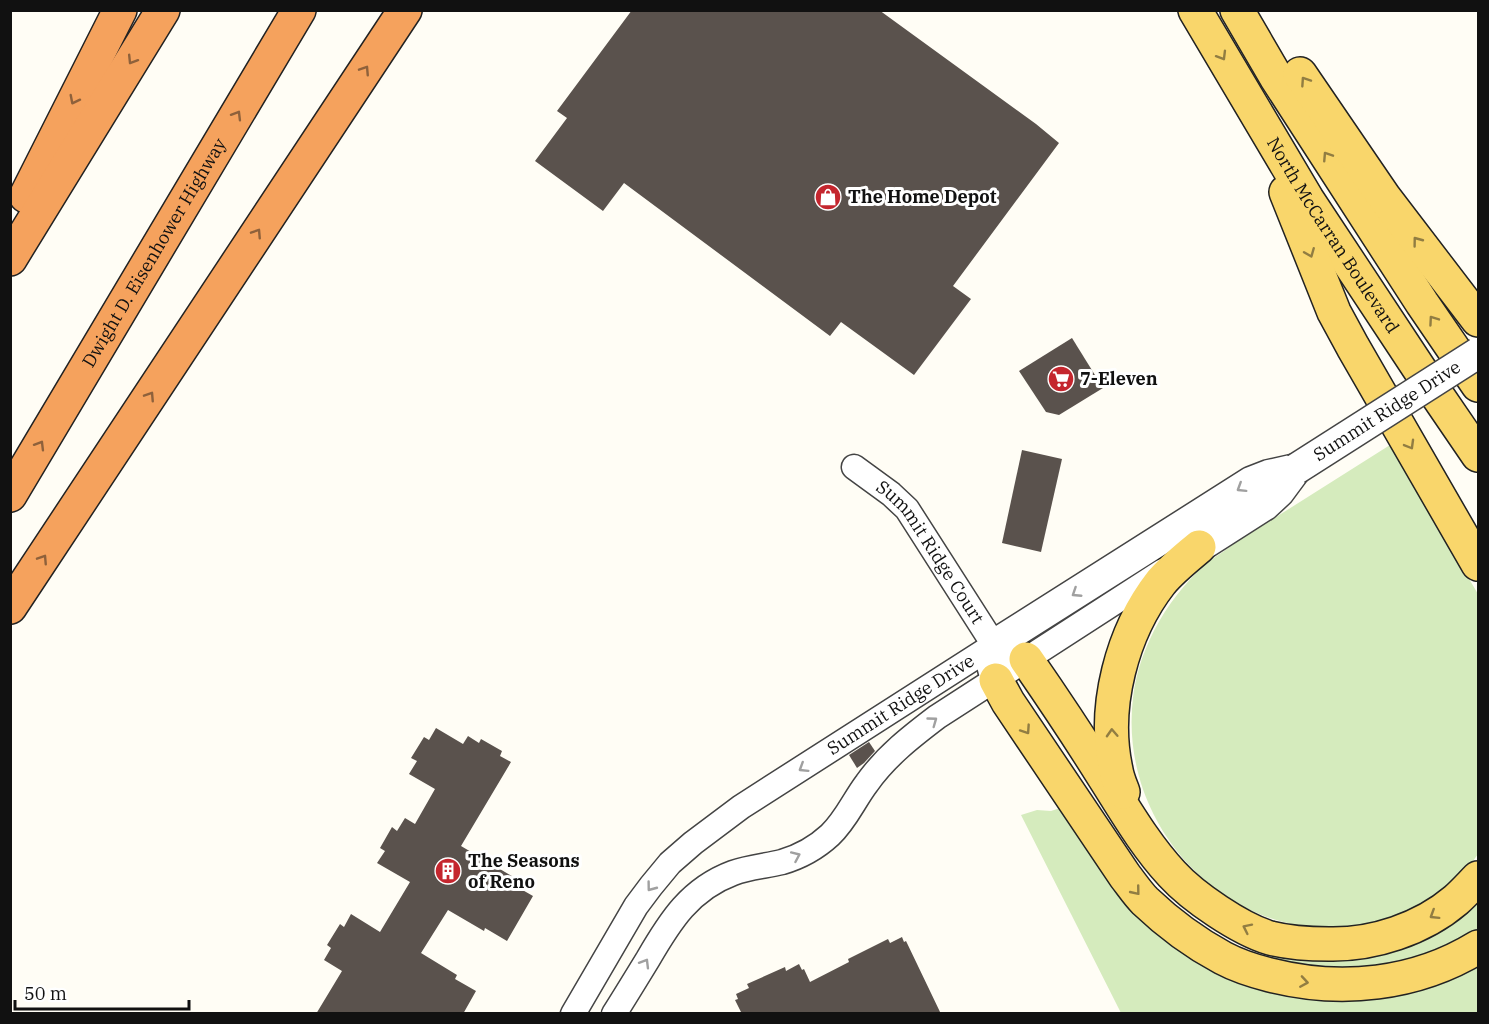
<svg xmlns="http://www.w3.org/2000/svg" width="1489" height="1024" font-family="'IBM Plex Serif',serif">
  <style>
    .green { fill: #d5ebbd }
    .building { fill: #5a524d }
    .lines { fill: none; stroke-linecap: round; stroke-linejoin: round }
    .minor-casing { stroke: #444; stroke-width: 27 }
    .tertiary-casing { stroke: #444; stroke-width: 33 }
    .primary-casing { stroke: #222; stroke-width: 36 }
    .motorway-casing { stroke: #222; stroke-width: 36 }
    .minor { stroke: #fff; stroke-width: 24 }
    .tertiary { stroke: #fff; stroke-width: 30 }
    .primary { stroke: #f9d66b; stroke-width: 33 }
    .motorway { stroke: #f5a25d; stroke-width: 33 }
    .tertiary-bridge-casing { stroke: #444; stroke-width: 33; stroke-linecap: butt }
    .tertiary-bridge { stroke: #fff; stroke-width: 30 }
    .oneway { stroke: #917d42 }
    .oneway2 { stroke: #8e613b }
    .oneway3 { stroke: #a0a0a0 }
    .labels { text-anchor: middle; stroke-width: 6; stroke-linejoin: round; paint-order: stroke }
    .poi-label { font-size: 18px; font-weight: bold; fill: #111; stroke: #fff; text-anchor: start }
    .street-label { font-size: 18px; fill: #111; stroke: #fff }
  </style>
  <rect width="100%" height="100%" fill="#fffdf5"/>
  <!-- green -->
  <g class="green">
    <path d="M 1390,445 L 1478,594 L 1478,854 C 1458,884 1425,906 1392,917 C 1252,967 1116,839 1133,698 C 1139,645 1171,592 1212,559 C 1220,554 1227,549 1235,543 Z"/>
    <path d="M 1060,808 L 1108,881 L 1126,903 L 1262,989 L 1303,998 L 1339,1001 L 1381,998 L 1416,991 L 1450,980 L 1478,966 L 1478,1013 L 1121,1013 L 1021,815 L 1037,810 L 1051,811 Z"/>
    <path d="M 1478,894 L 1478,936 L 1369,974 L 1270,963 L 1275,948 L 1296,952 Z"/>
  </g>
  <!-- building -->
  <g class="building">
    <path d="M 632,10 L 879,10 L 1036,124 L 1059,143 L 953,286 L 971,299 L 914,375 L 841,322 L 830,336 L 624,183 L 603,211 L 535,161 L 567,118 L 557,111 Z"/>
    <path d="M 1072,338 L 1103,388 L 1059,415 L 1046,412 L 1019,371 Z"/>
    <path d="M 1022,450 L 1062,459 L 1041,552 L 1002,543 Z"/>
    <path d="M 436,728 L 463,744 L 468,736 L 479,743 L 481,739 L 502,751 L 500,756 L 511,762 L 461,846 L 515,878 L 512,884 L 533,896 L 507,941 L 485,928 L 484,931 L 448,910 L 421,953 L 457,975 L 455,979 L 476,991 L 463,1014 L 316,1014 L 342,971 L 324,960 L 331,948 L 327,945 L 340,924 L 344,927 L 351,914 L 380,932 L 410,882 L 377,863 L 385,851 L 380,848 L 392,827 L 397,831 L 405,818 L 415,824 L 435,789 L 409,774 L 417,761 L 411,758 L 424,737 L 429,740 Z"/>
    <path d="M 869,742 L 875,751 L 864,763 L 857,768 L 849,755 Z"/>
    <path d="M 902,937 L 904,942 L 906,941 L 941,1014 L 742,1014 L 735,1000 L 738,999 L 736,994 L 749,988 L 747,984 L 785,967 L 786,971 L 799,964 L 802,970 L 804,969 L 810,982 L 849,962 L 848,959 L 888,939 L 890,943 Z"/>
  </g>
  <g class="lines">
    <defs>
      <g id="minor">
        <path id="s1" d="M 854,467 L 891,494 L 907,509 L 994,645 L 1008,648"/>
        <path id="s2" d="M 573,1014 L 636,906 L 651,886 L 670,863 L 693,843 L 741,807 L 994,645"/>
        <path d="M 614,1014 C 626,995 637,977 648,959 C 670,921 690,889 733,873 C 749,867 766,866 782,862 C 799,857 817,847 830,835 C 846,820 854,800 867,783 C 886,756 912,736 937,717 L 1163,571"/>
      </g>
      <g id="tertiary">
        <path d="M 1199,547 L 1265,505 L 1279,492 L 1296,469"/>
        <path d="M 996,680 L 991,661 L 994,645 L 1251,482 L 1269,475 L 1296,469"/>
      </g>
      <g id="primary">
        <path id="s3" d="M 1195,10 L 1307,199 L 1424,376 L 1478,455"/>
        <path d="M 1237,10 L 1276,77 L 1422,303 L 1478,385"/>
        <path d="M 1300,74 L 1384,197 L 1478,320"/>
        <path d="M 1286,192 L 1334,312 L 1353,347 L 1478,564"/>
        <path d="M 1026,659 C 1053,698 1079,737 1104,777 C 1125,810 1145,845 1172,874 C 1193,897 1240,929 1270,938 C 1290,943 1309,944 1329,944 C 1373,945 1422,929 1456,900 C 1464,893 1471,885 1478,878"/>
        <path d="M 996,680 L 1008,702 L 1125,876 C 1132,885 1138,894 1145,901 C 1168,923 1195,943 1223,958 C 1238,966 1254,971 1270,975 C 1341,993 1416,985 1478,947"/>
        <path d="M 1123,792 C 1120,784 1117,777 1116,770 C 1102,707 1122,632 1161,582 C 1172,569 1186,558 1199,547"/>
      </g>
      <g id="motorway">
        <path d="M 26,196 L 120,10"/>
        <path d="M 10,259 L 163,10"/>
        <path id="s4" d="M 10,495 L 299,10"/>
        <path d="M 10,607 L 405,10"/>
      </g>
    </defs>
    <!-- minor casing -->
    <use href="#minor" class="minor-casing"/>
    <!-- tertiary casing -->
    <use href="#tertiary" class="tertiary-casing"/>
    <!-- primary casing -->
    <use href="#primary" class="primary-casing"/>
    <!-- motorway casing -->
    <use href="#motorway" class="motorway-casing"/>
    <!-- minor -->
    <use href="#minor" class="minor"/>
    <!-- tertiary -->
    <use href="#tertiary" class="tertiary"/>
    <!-- primary -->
    <use href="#primary" class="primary"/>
    <!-- motorway -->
    <use href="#motorway" class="motorway"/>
    <defs>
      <g id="tertiary-bridge">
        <path id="s5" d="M 1296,469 L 1478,353"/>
      </g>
    </defs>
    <!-- tertiary-bridge casing -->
    <use href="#tertiary-bridge" class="tertiary-bridge-casing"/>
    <!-- tertiary-bridge -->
    <use href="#tertiary-bridge" class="tertiary-bridge"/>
  </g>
  <!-- one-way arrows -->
  <defs><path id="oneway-chevron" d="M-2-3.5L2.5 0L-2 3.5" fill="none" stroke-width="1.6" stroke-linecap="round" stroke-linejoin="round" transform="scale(1.5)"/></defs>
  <g class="oneway">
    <use href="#oneway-chevron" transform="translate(1222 56) rotate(59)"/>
    <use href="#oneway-chevron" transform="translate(1305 81) rotate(-124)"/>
    <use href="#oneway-chevron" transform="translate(1327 156) rotate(-123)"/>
    <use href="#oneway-chevron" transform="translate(1417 241) rotate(-127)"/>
    <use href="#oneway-chevron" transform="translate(1310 253) rotate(68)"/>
    <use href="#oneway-chevron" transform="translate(1433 320) rotate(-125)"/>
    <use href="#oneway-chevron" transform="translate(1410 445) rotate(60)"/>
    <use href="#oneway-chevron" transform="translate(1026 730) rotate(56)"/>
    <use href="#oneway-chevron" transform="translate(1112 733) rotate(-93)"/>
    <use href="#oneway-chevron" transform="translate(1136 891) rotate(51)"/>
    <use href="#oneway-chevron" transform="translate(1434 915) rotate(148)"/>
    <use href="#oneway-chevron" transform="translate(1247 928) rotate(-154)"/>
    <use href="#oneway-chevron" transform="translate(1304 982) rotate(9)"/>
  </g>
  <g class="oneway2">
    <use href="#oneway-chevron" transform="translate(132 60) rotate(122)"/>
    <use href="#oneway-chevron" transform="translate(365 70) rotate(-57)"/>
    <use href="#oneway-chevron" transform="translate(74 100) rotate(117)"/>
    <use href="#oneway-chevron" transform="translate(237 115) rotate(-59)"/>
    <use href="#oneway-chevron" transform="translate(257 233) rotate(-57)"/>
    <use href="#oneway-chevron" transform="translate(150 396) rotate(-57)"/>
    <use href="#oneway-chevron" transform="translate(40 445) rotate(-59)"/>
    <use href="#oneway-chevron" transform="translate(43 559) rotate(-57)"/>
  </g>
  <g class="oneway3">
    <use href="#oneway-chevron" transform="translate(1241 488) rotate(148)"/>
    <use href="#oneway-chevron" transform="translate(1076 593) rotate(147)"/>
    <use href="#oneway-chevron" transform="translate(933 721) rotate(-36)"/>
    <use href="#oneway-chevron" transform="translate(803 768) rotate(148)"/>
    <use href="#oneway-chevron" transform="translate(796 856) rotate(-24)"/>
    <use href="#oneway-chevron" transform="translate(651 887) rotate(127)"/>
    <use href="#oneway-chevron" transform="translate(645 963) rotate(-59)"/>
  </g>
  <!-- icons -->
  <defs>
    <symbol id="shop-disc" viewBox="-11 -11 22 22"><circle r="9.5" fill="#c4262e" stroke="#fff"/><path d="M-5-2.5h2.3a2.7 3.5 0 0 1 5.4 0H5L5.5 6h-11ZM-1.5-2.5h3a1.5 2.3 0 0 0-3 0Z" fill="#fff"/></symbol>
    <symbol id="supermarket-disc" viewBox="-11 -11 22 22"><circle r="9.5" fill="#c4262e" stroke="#fff"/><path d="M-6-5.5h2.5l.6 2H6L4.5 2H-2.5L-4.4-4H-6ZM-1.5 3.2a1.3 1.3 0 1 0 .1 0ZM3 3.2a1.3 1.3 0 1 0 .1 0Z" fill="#fff"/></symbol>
    <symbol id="building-disc" viewBox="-11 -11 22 22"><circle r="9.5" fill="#c4262e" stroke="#fff"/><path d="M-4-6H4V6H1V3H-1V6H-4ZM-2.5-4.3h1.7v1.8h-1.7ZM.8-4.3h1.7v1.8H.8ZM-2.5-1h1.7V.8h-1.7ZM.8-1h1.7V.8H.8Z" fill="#fff"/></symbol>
  </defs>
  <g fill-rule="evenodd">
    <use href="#shop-disc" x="813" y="182" width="30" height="30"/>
    <use href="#supermarket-disc" x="1046" y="364" width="30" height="30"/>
    <use href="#building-disc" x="433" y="856" width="30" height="30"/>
  </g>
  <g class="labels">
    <!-- poi labels -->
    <g class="poi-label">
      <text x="848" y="203">The Home Depot</text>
      <text x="1080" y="385">7-Eleven</text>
      <text x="468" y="867">The Seasons<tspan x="468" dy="21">of Reno</tspan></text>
    </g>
    <!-- street labels -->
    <g class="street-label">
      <text dy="6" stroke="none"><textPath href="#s3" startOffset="264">North McCarran Boulevard</textPath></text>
      <text dy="6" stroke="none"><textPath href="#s4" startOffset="282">Dwight D. Eisenhower Highway</textPath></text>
      <text dy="6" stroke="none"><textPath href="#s5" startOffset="108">Summit Ridge Drive</textPath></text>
      <text dy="6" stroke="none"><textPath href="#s1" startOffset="116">Summit Ridge Court</textPath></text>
      <text dy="6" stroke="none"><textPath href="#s2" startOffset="460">Summit Ridge Drive</textPath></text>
    </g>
  </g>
  <!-- border -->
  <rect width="1489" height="1024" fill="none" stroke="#111111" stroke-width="24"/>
  <!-- scale -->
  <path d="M15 1000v9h174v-9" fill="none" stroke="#111111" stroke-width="3"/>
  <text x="24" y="1000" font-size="18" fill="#111111" stroke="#ffffff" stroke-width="4.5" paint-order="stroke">50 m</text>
</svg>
